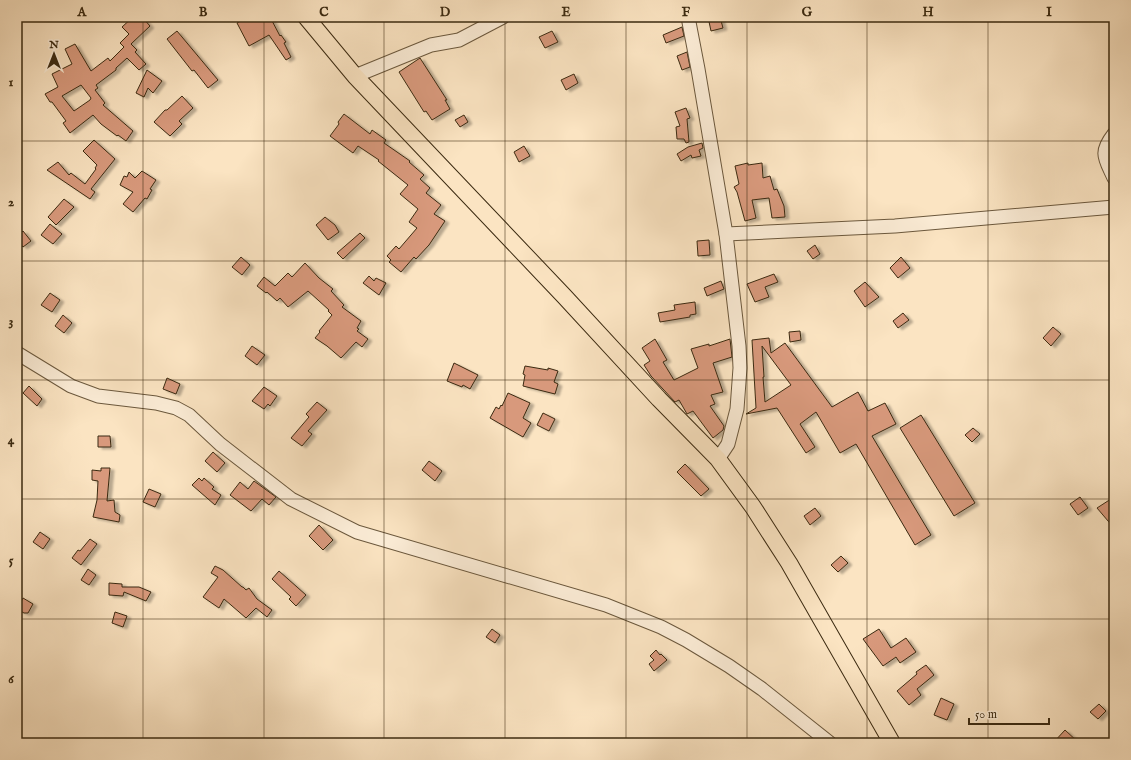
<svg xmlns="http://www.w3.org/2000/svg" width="1131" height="760" font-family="'IM FELL English',serif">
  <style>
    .building { fill: #d8997c; stroke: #3b2a11; fill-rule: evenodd; filter: url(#shadow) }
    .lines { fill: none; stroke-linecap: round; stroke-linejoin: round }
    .minor-casing { stroke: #6b583d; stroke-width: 15 }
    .major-casing { stroke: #3b2a11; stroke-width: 18 }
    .minor { stroke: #fcedd7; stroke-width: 13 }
    .major { stroke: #fbe4c2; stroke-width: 16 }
    .grid { fill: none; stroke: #3b2a11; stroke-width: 1; stroke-opacity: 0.55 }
    .neatline { fill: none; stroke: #3b2a11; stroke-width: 1.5 }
    .grid-label { font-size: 13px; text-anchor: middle; font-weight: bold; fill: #3b2a11 }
  </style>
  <defs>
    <filter id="shadow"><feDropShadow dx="4" dy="2" stdDeviation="1" flood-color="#0004"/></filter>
  </defs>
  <rect width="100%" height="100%" fill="#fbe4c2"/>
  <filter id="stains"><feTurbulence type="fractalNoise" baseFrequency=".005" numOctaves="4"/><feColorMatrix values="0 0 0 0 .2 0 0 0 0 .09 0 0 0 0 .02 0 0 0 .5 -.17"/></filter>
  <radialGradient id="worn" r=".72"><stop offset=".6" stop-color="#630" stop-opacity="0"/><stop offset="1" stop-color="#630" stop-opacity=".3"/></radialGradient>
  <!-- building -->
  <g class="building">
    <path d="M 133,17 L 142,17 L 150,26 L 131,44 L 137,50 L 135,52 L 146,64 L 139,70 L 127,58 L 116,68 L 116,70 L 96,85 L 98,88 L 95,90 L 105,103 L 103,105 L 133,131 L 126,141 L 118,135 L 117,136 L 101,124 L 93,115 L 70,133 L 63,123 L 66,121 L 52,102 L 50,102 L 45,94 L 58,87 L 52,74 L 72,64 L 65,49 L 75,44 L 91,71 L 108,58 L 110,61 L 124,47 L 120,43 L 129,34 L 122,27 ZM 81,85 L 91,98 L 90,100 L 74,111 L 62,96 Z"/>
    <path d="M 248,17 L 270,17 L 280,36 L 281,35 L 286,42 L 284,43 L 291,57 L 286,60 L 269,35 L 249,46 L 237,23 Z"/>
    <path d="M 708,17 L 720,17 L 723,28 L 711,31 Z"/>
    <path d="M 682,27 L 684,36 L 666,43 L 663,35 Z"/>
    <path d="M 177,31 L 218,80 L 208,88 L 194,70 L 192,71 L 167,39 Z"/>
    <path d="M 552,31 L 558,42 L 545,48 L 539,37 Z"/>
    <path d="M 687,52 L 690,67 L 682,70 L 677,56 Z"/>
    <path d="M 420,58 L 447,100 L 445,100 L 450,109 L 432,120 L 426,111 L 424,112 L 399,72 Z"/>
    <path d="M 147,70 L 162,81 L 153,93 L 148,88 L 144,97 L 136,93 Z"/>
    <path d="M 574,74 L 578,83 L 566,90 L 561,80 Z"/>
    <path d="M 182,96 L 193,108 L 179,121 L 182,124 L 170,136 L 154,122 L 165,110 L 167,110 Z"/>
    <path d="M 686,108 L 690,118 L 687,119 L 689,142 L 686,143 L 684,139 L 677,139 L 676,127 L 680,126 L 675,112 Z"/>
    <path d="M 344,114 L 370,134 L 372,130 L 386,140 L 384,143 L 410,161 L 409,162 L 424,175 L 420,179 L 430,188 L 426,193 L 441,205 L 434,214 L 445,221 L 429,245 L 416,259 L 414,257 L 401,272 L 389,262 L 391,260 L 387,256 L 396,246 L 399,249 L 417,228 L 409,222 L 418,209 L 400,194 L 408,185 L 378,161 L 379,160 L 358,146 L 353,153 L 330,136 L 339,124 L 338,122 Z"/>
    <path d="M 464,115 L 468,122 L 460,127 L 455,120 Z"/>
    <path d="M 94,140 L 115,159 L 91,189 L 95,192 L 90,199 L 47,170 L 58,162 L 69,175 L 71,173 L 85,184 L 96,169 L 95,168 L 97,165 L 83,151 Z"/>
    <path d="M 702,143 L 703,148 L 699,150 L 701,156 L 692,158 L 691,155 L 681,161 L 677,154 L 688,147 Z"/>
    <path d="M 524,146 L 530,156 L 519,162 L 514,152 Z"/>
    <path d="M 748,163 L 748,165 L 762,163 L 763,178 L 770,176 L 774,190 L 777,189 L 784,206 L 785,217 L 772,218 L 769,198 L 752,200 L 756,218 L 745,221 L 737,192 L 734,187 L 739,184 L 735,166 Z"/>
    <path d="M 142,171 L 156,180 L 150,189 L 152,190 L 147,199 L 145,198 L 133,212 L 123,204 L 133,192 L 120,185 L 124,176 L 127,177 L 129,172 L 135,178 Z"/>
    <path d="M 64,199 L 74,207 L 56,225 L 48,217 Z"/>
    <path d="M 325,217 L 335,225 L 339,232 L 328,240 L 316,225 Z"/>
    <path d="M 50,224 L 62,234 L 53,244 L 41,235 Z"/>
    <path d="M 23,231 L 31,241 L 23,247 L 17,240 L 17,236 Z"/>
    <path d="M 360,233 L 365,238 L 343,259 L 337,253 Z"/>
    <path d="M 709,240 L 710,255 L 698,256 L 697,241 Z"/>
    <path d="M 815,245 L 820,254 L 813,259 L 807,251 Z"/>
    <path d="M 241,257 L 250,265 L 242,275 L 232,267 Z"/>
    <path d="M 901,257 L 910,268 L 898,278 L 890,268 Z"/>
    <path d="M 305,263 L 319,278 L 333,289 L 331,291 L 344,305 L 342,307 L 361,321 L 357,328 L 359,329 L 357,331 L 368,339 L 362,347 L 356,342 L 341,358 L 327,346 L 315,338 L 320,332 L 319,331 L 332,315 L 328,311 L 329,310 L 308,291 L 288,307 L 280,298 L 277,301 L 267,292 L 266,293 L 257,286 L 264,277 L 275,286 L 288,273 L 292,277 Z"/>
    <path d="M 774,274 L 778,282 L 765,287 L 769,297 L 755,302 L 747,284 Z"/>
    <path d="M 369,276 L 374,281 L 376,278 L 386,283 L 379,295 L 363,283 Z"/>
    <path d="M 721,281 L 724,289 L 707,296 L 704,288 Z"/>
    <path d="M 865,282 L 879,297 L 865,307 L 854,291 Z"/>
    <path d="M 50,293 L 60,300 L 52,312 L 41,305 Z"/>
    <path d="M 695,302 L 696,314 L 690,315 L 690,317 L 660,322 L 658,313 L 675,310 L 674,305 Z"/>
    <path d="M 903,313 L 909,320 L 898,328 L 893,321 Z"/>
    <path d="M 63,315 L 72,323 L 64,333 L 55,326 Z"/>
    <path d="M 1053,327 L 1061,334 L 1051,346 L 1043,338 Z"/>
    <path d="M 800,331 L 801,340 L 790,342 L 789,332 Z"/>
    <path d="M 769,338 L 771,353 L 785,343 L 832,407 L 858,392 L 868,411 L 885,403 L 896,424 L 872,436 L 931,535 L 915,545 L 856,444 L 840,453 L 816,412 L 800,424 L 815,447 L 806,453 L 777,408 L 746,414 L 756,408 L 752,340 ZM 762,346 L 791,385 L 765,402 L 763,377 L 764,377 Z"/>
    <path d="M 655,339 L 667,360 L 663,362 L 674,380 L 698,368 L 691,349 L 709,344 L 709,346 L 730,339 L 732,357 L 713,363 L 723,392 L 711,395 L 715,404 L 710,406 L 724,426 L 723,430 L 713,438 L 693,411 L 687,414 L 679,400 L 675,402 L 651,376 L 644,365 L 650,361 L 642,348 Z"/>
    <path d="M 252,346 L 265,355 L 257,365 L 245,356 Z"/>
    <path d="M 454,363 L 478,375 L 470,389 L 463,385 L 462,387 L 447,381 Z"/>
    <path d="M 525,366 L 548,370 L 548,368 L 558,371 L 554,382 L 558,384 L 555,394 L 523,386 L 525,375 L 523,374 Z"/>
    <path d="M 167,378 L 180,384 L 176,394 L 163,389 Z"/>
    <path d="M 29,386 L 42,399 L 37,406 L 23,393 Z"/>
    <path d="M 264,387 L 277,396 L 270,406 L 268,404 L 264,409 L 252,401 Z"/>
    <path d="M 508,393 L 530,403 L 523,418 L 531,423 L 523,437 L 490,418 L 496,407 L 499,409 L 501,405 L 502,406 Z"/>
    <path d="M 317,402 L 327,410 L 308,431 L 312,434 L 302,446 L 291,438 L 309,417 L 306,414 Z"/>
    <path d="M 543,413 L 555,419 L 549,431 L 537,425 Z"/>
    <path d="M 921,415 L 975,503 L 954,516 L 900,428 Z"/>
    <path d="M 973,428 L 980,434 L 972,442 L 965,435 Z"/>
    <path d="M 98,436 L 110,436 L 111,447 L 98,447 Z"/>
    <path d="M 213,452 L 225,463 L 217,472 L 205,461 Z"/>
    <path d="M 429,461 L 442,471 L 435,481 L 422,470 Z"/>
    <path d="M 685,464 L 709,489 L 701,496 L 677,472 Z"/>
    <path d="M 101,468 L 110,468 L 107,501 L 114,500 L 115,512 L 120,515 L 119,522 L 93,517 L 97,500 L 98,481 L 92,480 L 92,470 L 101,471 Z"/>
    <path d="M 199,478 L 202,481 L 204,478 L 214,487 L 212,489 L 221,495 L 215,505 L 192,485 Z"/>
    <path d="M 254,481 L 276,497 L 269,505 L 262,499 L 251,511 L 230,495 L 240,482 L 248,489 Z"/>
    <path d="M 149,489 L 161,494 L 155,507 L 143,502 Z"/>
    <path d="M 1080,497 L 1088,508 L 1078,515 L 1070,504 Z"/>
    <path d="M 1114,497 L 1114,528 L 1097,508 Z"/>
    <path d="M 815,508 L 821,516 L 810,525 L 804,516 Z"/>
    <path d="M 319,525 L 333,540 L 323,550 L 309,536 Z"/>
    <path d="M 40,532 L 50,539 L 43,549 L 33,542 Z"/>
    <path d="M 90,539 L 97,544 L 81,565 L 72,558 L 78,550 L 80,551 Z"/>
    <path d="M 841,556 L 848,563 L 838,572 L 831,565 Z"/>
    <path d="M 215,566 L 223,570 L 242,587 L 243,587 L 246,590 L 249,588 L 257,599 L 272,610 L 267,617 L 256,608 L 246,618 L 224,599 L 219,608 L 203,597 L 218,577 L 211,573 Z"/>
    <path d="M 88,569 L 96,575 L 89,585 L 81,580 Z"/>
    <path d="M 279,571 L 306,595 L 296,606 L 289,599 L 291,597 L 272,579 Z"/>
    <path d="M 109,583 L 122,584 L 122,587 L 139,587 L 151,592 L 146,601 L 124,592 L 123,596 L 109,595 Z"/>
    <path d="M 23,598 L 33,604 L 28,613 L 24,613 L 17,609 Z"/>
    <path d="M 115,612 L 127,616 L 123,627 L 112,623 Z"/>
    <path d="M 492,629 L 500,635 L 495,643 L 486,637 Z"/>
    <path d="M 879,629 L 891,648 L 906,638 L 916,652 L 900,663 L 896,657 L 883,666 L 863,639 Z"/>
    <path d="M 656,650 L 660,655 L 661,654 L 667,660 L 654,671 L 649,664 L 654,660 L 650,656 Z"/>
    <path d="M 926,665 L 934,675 L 917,689 L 921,695 L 909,705 L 897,691 L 917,674 L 916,672 Z"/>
    <path d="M 941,698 L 954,704 L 947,720 L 934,715 Z"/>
    <path d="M 1099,704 L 1106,711 L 1098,719 L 1090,712 Z"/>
    <path d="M 1065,730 L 1079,743 L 1053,743 Z"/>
  </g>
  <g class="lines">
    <defs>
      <g id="minor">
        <path d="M 688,17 L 698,69 L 726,234 L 739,346 L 740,368 L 737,409 L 728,444 L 718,459"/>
        <path d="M 355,76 L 431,45 L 459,40 L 503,17"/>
        <path d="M 1114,134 C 1099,153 1105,158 1114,178"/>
        <path d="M 726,234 L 895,226 L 1114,207"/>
        <path d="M 17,353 L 71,386 L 98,396 L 156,403 L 176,408 L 189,415 L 220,444 L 291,499 L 357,532 L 606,605 L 661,627 L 686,640 L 729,666 L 762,689 L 830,743"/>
      </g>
      <path id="major" d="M 306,17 L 355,76 L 564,296 L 659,399 L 718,459 L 753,507 L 789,563 L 892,743"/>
    </defs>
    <!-- minor casing -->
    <use href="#minor" class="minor-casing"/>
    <!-- major casing -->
    <use href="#major" class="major-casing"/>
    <!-- minor -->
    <use href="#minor" class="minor"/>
    <!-- major -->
    <use href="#major" class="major"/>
  </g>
  <!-- grid -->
  <path class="grid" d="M 143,17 L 143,743M 264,17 L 264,743M 384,17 L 384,743M 505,17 L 505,743M 626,17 L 626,743M 747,17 L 747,743M 867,17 L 867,743M 988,17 L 988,743M 17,141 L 1114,141M 17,261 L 1114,261M 17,380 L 1114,380M 17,499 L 1114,499M 17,619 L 1114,619"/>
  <!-- margin -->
  <rect width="1131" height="760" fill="none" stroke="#fbe4c2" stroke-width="44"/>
  <!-- north arrow -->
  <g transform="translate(54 54)" stroke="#fcedd7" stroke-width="3" paint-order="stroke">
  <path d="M0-3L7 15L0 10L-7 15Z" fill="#3b2a11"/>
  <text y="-6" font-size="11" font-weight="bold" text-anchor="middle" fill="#3b2a11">N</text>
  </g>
  <!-- scale -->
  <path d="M969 718v6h80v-6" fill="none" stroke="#3b2a11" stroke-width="2"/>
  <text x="975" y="718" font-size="12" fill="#3b2a11" stroke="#fcedd7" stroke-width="3" paint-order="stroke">50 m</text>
  <rect x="22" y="22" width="1087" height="716" class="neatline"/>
  <g class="grid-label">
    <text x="82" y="16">A</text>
    <text x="203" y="16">B</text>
    <text x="324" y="16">C</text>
    <text x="445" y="16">D</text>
    <text x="566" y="16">E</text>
    <text x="686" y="16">F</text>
    <text x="807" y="16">G</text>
    <text x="928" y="16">H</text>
    <text x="1049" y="16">I</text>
    <text x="11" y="86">1</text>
    <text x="11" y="206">2</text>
    <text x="11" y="325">3</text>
    <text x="11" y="444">4</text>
    <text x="11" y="564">5</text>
    <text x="11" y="683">6</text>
  </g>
  <rect width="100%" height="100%" filter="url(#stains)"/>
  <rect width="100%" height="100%" fill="url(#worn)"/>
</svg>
